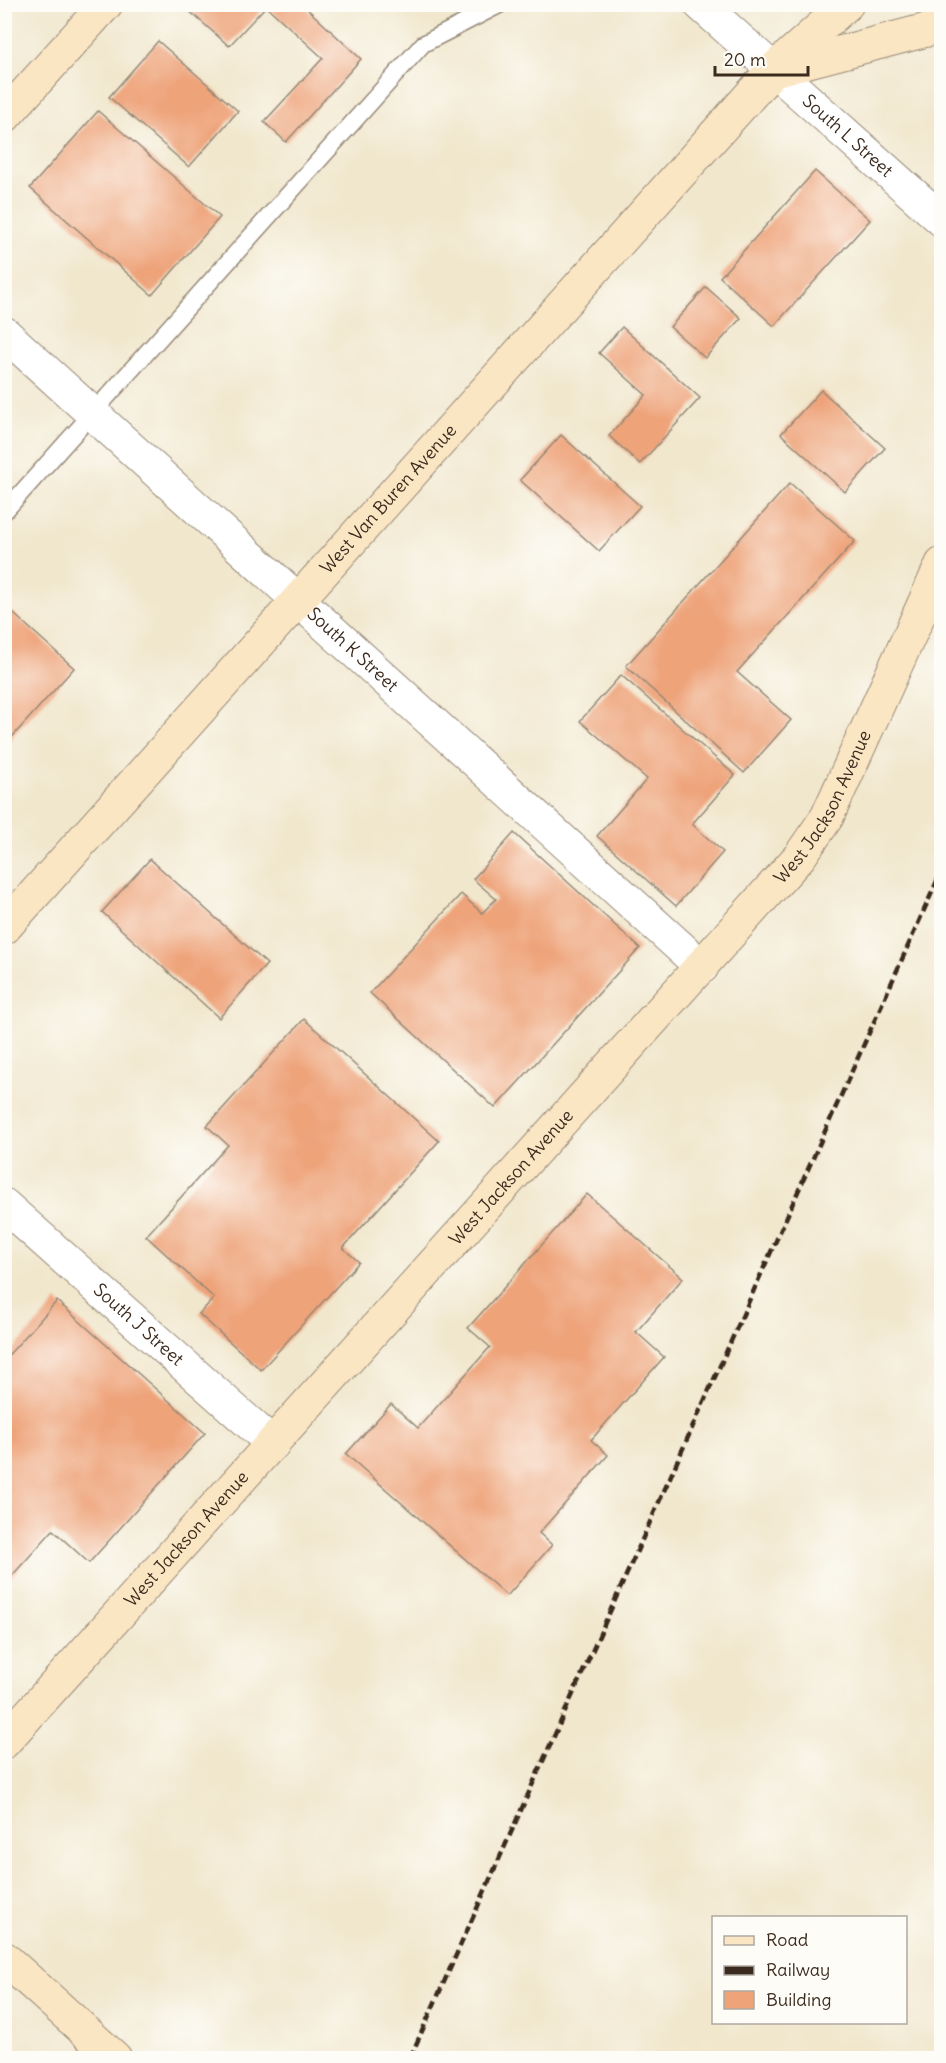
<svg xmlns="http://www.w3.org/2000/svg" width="946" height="2063" font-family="Delius,sans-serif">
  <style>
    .building { fill: #eea379 }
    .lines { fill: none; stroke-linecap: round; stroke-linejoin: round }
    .lane-casing { stroke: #968876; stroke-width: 19 }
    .street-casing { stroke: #968876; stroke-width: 35 }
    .secondary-casing { stroke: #968876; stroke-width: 35 }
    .lane { stroke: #fff; stroke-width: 16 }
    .street { stroke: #fff; stroke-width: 33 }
    .secondary { stroke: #fbe6c4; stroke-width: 33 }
    .rail { stroke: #3b2a1e; stroke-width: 4.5; stroke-dasharray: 9 4.5; stroke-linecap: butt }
    .labels { text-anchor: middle; stroke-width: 6; stroke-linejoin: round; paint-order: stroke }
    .street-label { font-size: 18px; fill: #3b2a1e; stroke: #fdfcf7 }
  </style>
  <rect width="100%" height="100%" fill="#fdfcf7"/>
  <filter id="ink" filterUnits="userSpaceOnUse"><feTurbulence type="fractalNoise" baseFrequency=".0167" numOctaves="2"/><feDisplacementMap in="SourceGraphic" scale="12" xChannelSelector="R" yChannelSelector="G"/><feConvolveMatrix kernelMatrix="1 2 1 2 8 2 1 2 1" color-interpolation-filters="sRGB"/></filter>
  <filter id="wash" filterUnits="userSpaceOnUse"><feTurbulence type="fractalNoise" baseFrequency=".008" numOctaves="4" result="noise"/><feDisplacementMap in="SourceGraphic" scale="24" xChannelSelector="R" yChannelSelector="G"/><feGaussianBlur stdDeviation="1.35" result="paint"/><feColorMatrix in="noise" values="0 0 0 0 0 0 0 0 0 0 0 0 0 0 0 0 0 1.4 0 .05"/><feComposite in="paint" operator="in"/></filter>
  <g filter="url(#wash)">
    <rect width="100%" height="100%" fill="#f1e7cd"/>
    <g id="blocks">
      <!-- building -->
      <g class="building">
        <path d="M 302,4 L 361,59 L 286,142 L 264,122 L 323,58 L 266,6 L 229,46 L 187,9 L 191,5 Z"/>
        <path d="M 158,41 L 238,111 L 189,167 L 109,97 Z"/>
        <path d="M 98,111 L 220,217 L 152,295 L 30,188 Z"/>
        <path d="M 815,171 L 870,220 L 774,326 L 720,277 Z"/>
        <path d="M 706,287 L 741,318 L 705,358 L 670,327 Z"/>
        <path d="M 622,327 L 700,398 L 640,464 L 609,436 L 646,395 L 599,353 Z"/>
        <path d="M 821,390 L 885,448 L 845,492 L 781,434 Z"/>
        <path d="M 561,435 L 640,506 L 599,551 L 520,480 Z"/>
        <path d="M 790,483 L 855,541 L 737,672 L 791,720 L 744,773 L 626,666 Z"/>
        <path d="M 4,605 L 74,668 L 4,746 Z"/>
        <path d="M 621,675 L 735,775 L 692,824 L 723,852 L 676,906 L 597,836 L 647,779 L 580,721 Z"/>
        <path d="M 514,833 L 640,948 L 495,1108 L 370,993 L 461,894 L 482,913 L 496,899 L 473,879 Z"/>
        <path d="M 150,859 L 267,964 L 219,1018 L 102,912 Z"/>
        <path d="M 304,1019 L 439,1141 L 343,1248 L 359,1262 L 261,1370 L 199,1314 L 214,1298 L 146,1236 L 228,1145 L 207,1126 Z"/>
        <path d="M 587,1194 L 683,1278 L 636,1332 L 664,1357 L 591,1440 L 608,1455 L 539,1533 L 552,1545 L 507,1596 L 346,1454 L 391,1404 L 418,1428 L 490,1347 L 468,1328 Z"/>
        <path d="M 57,1301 L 205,1433 L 89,1563 L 53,1530 L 10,1578 L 4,1573 L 4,1360 Z"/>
      </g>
    </g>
  </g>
  <g filter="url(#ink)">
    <use href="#blocks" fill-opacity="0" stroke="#968876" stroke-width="1.5"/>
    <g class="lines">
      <defs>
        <path id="lane" d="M 4,512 L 423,44 L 501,4"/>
        <g id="street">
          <path id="s1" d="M 700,4 L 942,220"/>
          <path id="s2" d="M 4,333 L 702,967"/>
          <path id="s3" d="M 4,1205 L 273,1444"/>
        </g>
        <g id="secondary">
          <path d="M 778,69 L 942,26"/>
          <path d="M 4,117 L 106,4"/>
          <path id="s4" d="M 4,928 L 773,70 L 847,4"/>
          <path id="s5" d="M 4,1742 L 800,856 L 827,817 L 942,564"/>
          <path d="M 4,1958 L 115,2058"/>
        </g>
      </defs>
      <!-- lane casing -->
      <use href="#lane" class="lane-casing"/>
      <!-- street casing -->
      <use href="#street" class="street-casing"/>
      <!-- secondary casing -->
      <use href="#secondary" class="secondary-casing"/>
      <!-- lane -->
      <use href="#lane" class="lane"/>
      <!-- street -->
      <use href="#street" class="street"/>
      <!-- secondary -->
      <use href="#secondary" class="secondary"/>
      <!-- rail -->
      <path class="rail" d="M 410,2058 L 942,870"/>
    </g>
  </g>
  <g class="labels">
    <!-- street labels -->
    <g class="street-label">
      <text dy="6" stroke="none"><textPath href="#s1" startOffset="198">South L Street</textPath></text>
      <text dy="6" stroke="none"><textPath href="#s4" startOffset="576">West Van Buren Avenue</textPath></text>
      <text dy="6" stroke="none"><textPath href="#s2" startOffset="471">South K Street</textPath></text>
      <text dy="6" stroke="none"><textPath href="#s5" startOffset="1245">West Jackson Avenue</textPath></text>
      <text dy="6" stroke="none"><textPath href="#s5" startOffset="759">West Jackson Avenue</textPath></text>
      <text dy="6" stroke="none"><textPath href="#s3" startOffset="180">South J Street</textPath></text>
      <text dy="6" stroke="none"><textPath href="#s5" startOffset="273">West Jackson Avenue</textPath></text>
    </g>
  </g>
  <!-- margin -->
  <rect width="946" height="2063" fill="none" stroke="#fdfcf7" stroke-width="24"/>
  <!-- legend -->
  <rect x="712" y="1916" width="195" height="108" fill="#fdfcf7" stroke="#afa8a0" stroke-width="1.5"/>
  <rect x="724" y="1936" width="30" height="9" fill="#fbe6c4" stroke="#afa8a0" stroke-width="1.5"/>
  <text x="766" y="1946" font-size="18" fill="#3b2a1e">Road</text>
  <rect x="724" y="1966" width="30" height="9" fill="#3b2a1e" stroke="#afa8a0" stroke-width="1.5"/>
  <text x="766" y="1976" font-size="18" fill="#3b2a1e">Railway</text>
  <rect x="724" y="1991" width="30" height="18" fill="#eea379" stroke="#afa8a0" stroke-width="1.5"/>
  <text x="766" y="2006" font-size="18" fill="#3b2a1e">Building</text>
  <!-- scale -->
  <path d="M715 66v9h93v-9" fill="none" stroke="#3b2a1e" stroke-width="3"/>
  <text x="724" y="66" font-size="18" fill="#3b2a1e" stroke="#fdfcf7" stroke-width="4.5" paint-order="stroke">20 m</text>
</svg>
